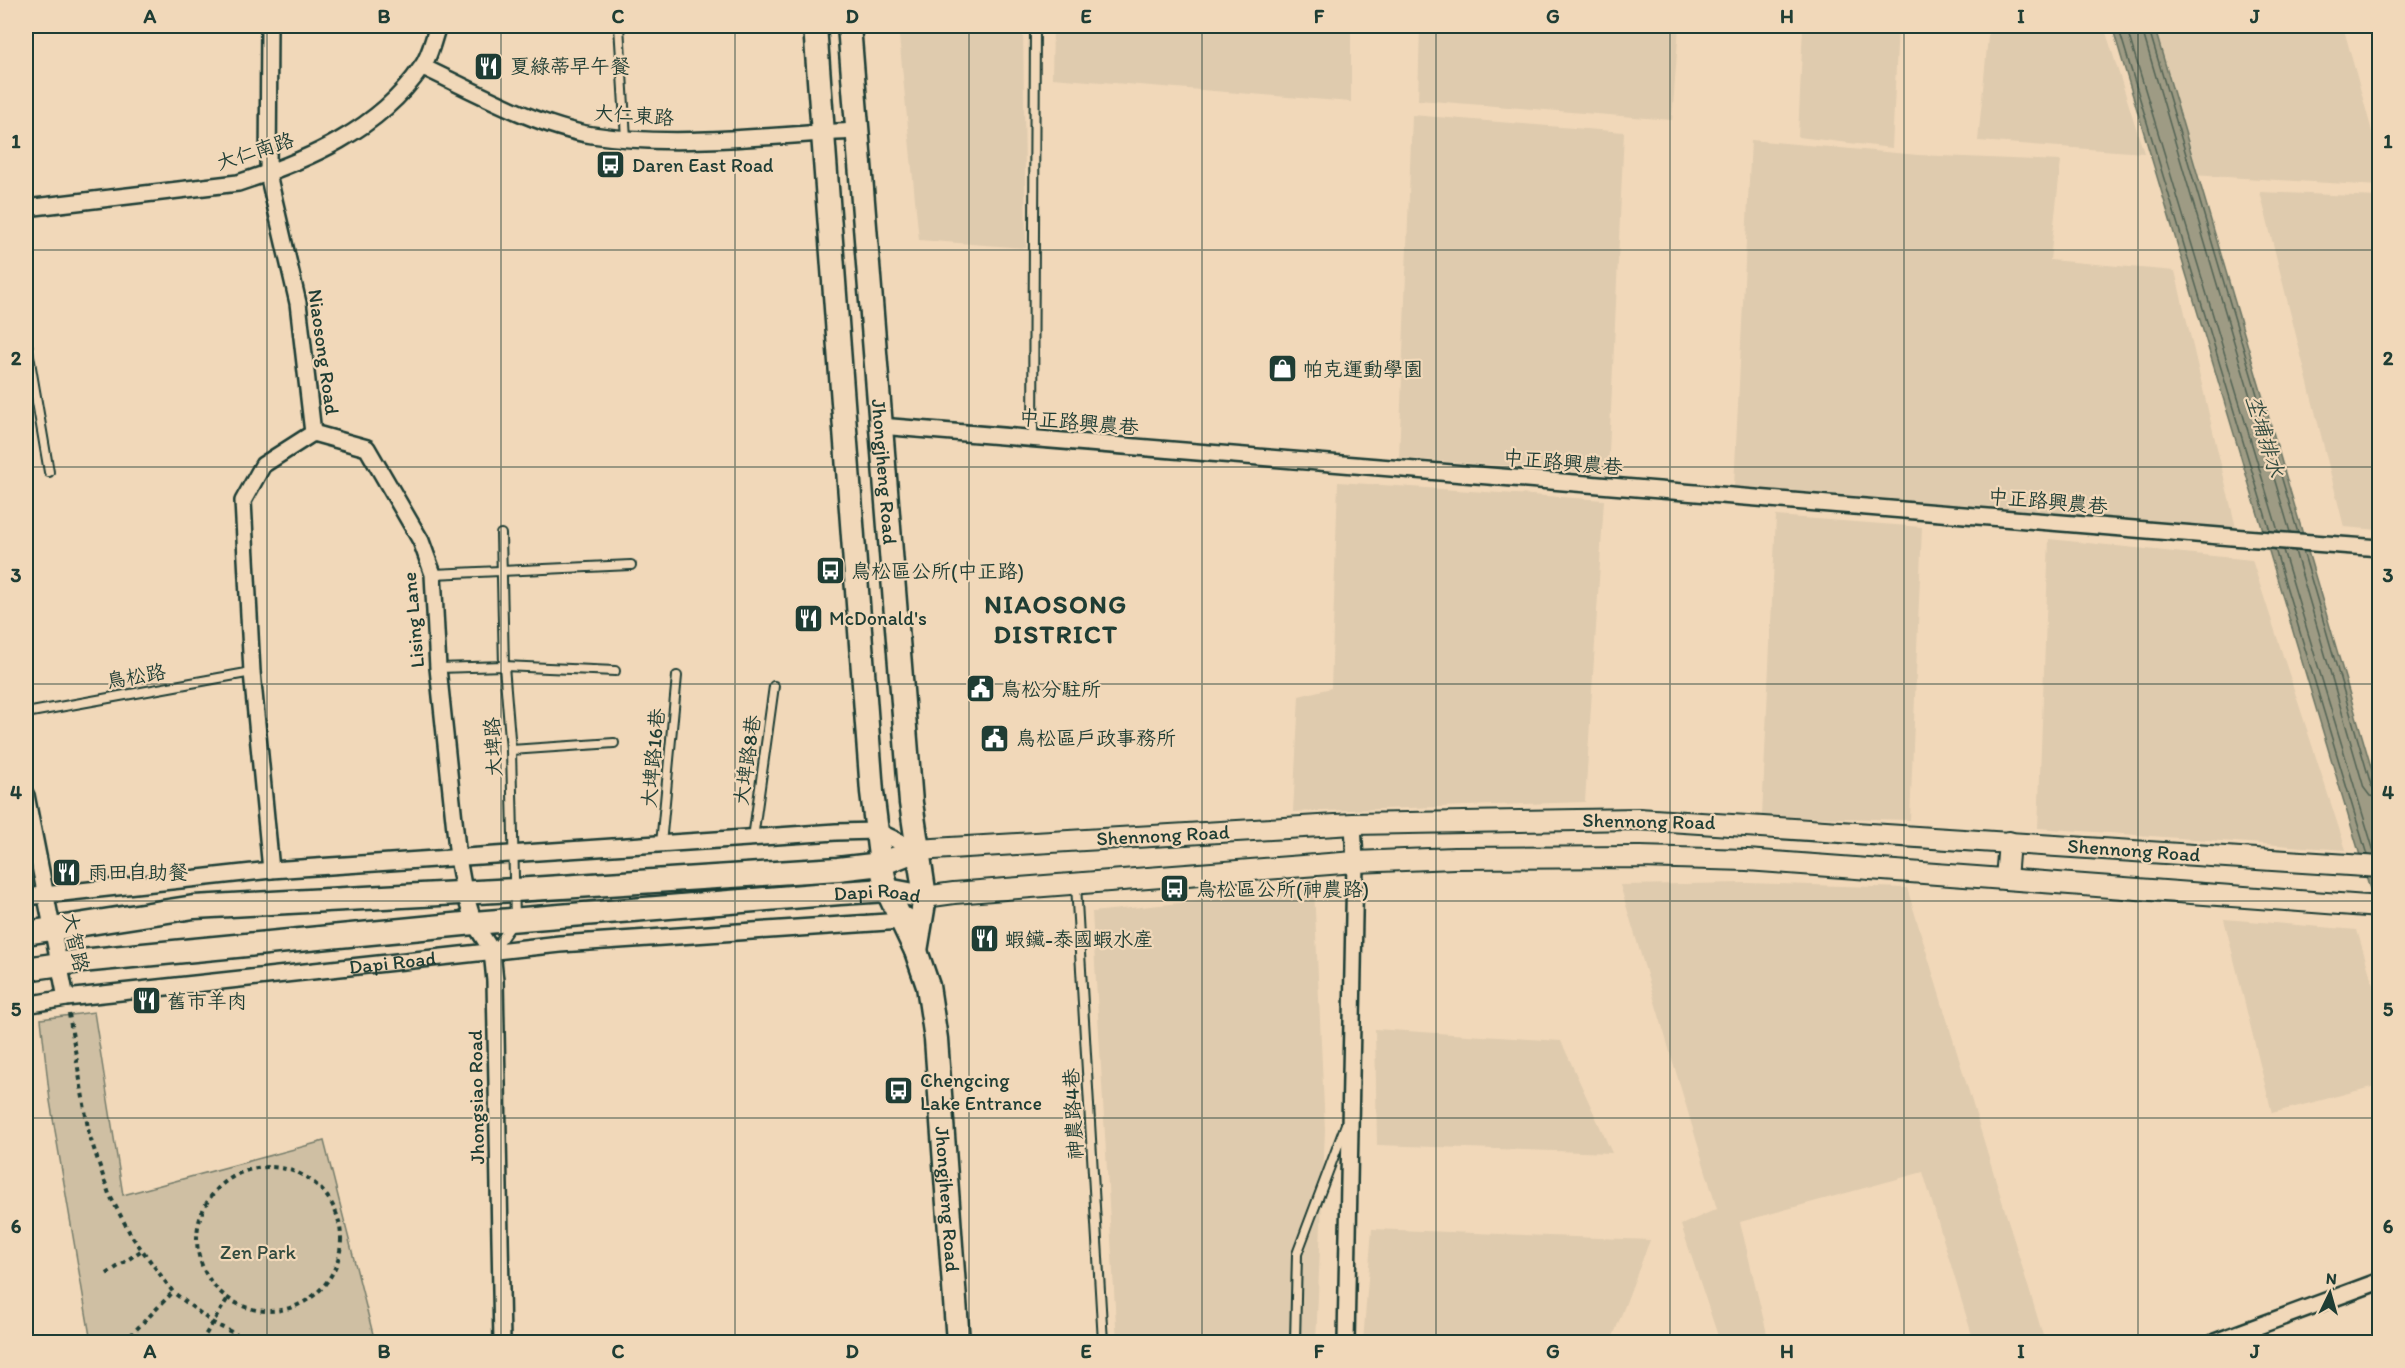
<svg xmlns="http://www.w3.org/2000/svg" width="2405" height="1368" font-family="Itim,'LXGW WenKai TC',sans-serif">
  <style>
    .built { fill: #dfcbae }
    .green { fill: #cfbfa3; stroke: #777e6c; stroke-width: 1.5 }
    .water { fill: #9e9b84; stroke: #6b7564; stroke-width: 1.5 }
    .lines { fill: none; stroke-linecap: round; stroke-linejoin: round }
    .shore { stroke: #526354; stroke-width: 1.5 }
    .service-casing { stroke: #1f3d34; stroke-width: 12 }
    .minor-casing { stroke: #1f3d34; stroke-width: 20 }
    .tertiary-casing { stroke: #1f3d34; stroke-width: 24 }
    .secondary-casing { stroke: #1f3d34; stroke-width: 27 }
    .path { stroke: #1f3d34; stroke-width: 4; stroke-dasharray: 4.5 4.5; stroke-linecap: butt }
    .service { stroke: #f1d8b9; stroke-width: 8 }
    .minor { stroke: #f1d8b9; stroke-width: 15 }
    .tertiary { stroke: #f1d8b9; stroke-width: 20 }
    .secondary { stroke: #f1d8b9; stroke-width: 22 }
    .grid { fill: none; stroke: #1f3d34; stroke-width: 1.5; stroke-opacity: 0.55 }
    .labels { text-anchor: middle; stroke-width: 4.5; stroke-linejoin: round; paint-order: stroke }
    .poi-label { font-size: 20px; fill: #1f3d34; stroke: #f1d8b9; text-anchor: start }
    .street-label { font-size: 20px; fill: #1f3d34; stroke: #f1d8b9 }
    .park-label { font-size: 20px; fill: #314a3f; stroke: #f1d8b9 }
    .water-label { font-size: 21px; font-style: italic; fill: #324b40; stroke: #f1d8b9 }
    .district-label { font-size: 26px; font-weight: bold; letter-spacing: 1.5px; fill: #1f3d34; stroke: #f1d8b9 }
    .neatline { fill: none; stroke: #1f3d34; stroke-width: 2 }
    .grid-label { font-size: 20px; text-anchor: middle; font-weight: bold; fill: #1f3d34 }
  </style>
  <rect width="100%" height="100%" fill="#f1d8b9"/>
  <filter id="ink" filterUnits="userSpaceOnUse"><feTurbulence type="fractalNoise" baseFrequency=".0167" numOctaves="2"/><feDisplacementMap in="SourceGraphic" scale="12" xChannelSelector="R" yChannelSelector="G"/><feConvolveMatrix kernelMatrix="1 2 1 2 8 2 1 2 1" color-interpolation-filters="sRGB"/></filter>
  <g filter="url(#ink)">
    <!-- built -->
    <g class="built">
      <path d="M 898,26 L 1023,26 L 1026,248 L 919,240 Z"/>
      <path d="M 1053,26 L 1351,26 L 1351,102 L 1052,78 Z"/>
      <path d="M 1420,26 L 1679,26 L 1672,120 L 1418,100 Z"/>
      <path d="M 1803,26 L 1898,26 L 1892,148 L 1798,137 Z"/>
      <path d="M 1989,26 L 2104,26 L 2144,153 L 1978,141 Z"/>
      <path d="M 2146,26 L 2343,26 L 2379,157 L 2379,186 L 2192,175 Z"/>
      <path d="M 1412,115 L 1624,132 L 1608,474 L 1399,458 Z"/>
      <path d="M 1751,140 L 1918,155 L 2061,161 L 2050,260 L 2175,271 L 2236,528 L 1734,486 Z"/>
      <path d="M 2260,192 L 2379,197 L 2379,530 L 2344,527 Z"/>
      <path d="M 1338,482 L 1604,500 L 1585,802 L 1293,812 L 1299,696 L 1331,688 Z"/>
      <path d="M 1776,516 L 1922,527 L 1910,820 L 1762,816 Z"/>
      <path d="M 2049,539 L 2252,560 L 2346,850 L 2038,828 Z"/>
      <path d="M 1747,883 L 1907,888 L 2045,1342 L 1974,1342 L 1923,1172 L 1740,1222 L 1769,1342 L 1720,1342 L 1681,1225 L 1717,1209 L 1620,885 Z"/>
      <path d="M 1314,889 L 1325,1130 L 1316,1342 L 1117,1342 L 1092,912 Z"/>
      <path d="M 2224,919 L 2357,930 L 2379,1005 L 2379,1085 L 2272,1113 Z"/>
      <path d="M 1375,1029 L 1561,1041 L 1612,1153 L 1377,1145 Z"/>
      <path d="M 1372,1229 L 1650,1240 L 1611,1342 L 1363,1342 Z"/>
    </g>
    <!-- green -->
    <path class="green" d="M 94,1012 L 123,1195 L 324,1141 L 375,1342 L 91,1342 L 50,1101 L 41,1019 Z"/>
    <!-- water -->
    <path class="water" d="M 2112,26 L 2154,26 L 2379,794 L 2379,919 Z"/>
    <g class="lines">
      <!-- shore -->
      <g class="shore">
        <path d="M 2118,26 L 2270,531"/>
        <path d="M 2126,26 L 2278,531"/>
        <path d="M 2141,26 L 2290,532"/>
        <path d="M 2148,26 L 2298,533"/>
        <path d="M 2275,549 L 2367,855"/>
        <path d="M 2283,550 L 2375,855"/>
        <path d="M 2295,551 L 2364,788 L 2370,796 L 2380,798"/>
        <path d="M 2303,551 L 2371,785 L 2374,789 L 2380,790"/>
      </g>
      <defs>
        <g id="service">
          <path d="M 619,26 L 626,138"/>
          <path d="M 26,338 L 49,472"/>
          <path d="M 1033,440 L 1035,26"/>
          <path d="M 433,574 L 631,565"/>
          <path d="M 438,668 L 504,666 L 615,671"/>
          <path d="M 26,713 L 252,672"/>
          <path d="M 511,750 L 614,743"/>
          <path d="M 753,838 L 774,686"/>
          <path d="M 661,844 L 677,676"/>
          <path d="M 1076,885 L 1103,1342"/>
          <path d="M 493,951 L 515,920 L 511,750 L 504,666 L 501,534"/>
          <path d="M 1295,1342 L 1297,1254 L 1346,1124"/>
        </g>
        <g id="minor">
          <path d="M 269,26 L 268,174 L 298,303 L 313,433 L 263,465 L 243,501 L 252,672 L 271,870"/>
          <path d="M 423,67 C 474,91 536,126 592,135 C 678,148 770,135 856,131"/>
          <path d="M 26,208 L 238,183 C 306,161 379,130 421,68 C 430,57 433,39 438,26"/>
          <path d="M 880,426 L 2244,538 L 2380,548"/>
          <path d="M 313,433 L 367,448 L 421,541 L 433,574 L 438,668 L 458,858 L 464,891 L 474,923 L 492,951 L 495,981 L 502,1342"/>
          <path d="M 26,795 L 66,998"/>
          <path d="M 26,897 L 271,870 L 836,832 L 877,831 L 917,850"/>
          <path id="s1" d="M 26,1005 L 66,998 L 560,944 L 902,921 L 907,916"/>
          <path d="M 1346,1342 L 1355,862 L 1353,824"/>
          <path d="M 2215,1342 L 2380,1281"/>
        </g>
        <g id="tertiary">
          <path d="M 917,850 L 1353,824 L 1638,819 L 2380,867"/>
          <path d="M 2006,879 L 2009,842"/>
          <path d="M 925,897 L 954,893 L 1355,862 L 1454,858 L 1640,857 L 1747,860 L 2380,907"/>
        </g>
        <g id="secondary">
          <path id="s2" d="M 815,26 L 872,792 L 881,864 L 887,890 L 916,951 L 928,986 L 936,1039 L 958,1342"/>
          <path id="s3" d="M 849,26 L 911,803 L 925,897 L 916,951"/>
          <path d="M 26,933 L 194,907 L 515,890 L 838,869 L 881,864 L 917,850"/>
          <path id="s4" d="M 26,969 L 81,961 L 474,923 L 840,893 L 887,890 L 925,897"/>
        </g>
      </defs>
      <!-- service casing -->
      <use href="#service" class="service-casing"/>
      <!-- minor casing -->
      <use href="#minor" class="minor-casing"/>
      <!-- tertiary casing -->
      <use href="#tertiary" class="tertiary-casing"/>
      <!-- secondary casing -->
      <use href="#secondary" class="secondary-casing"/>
      <!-- path -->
      <g class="path">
        <path d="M 69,1014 L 89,1134 L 109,1194 L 131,1235 L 173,1292 L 213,1323 L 252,1342"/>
        <circle cx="269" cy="1239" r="72"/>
        <path d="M 107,1274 L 142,1250"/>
        <path d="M 124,1342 L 173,1292"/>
        <path d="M 153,1342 L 171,1338 L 191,1342"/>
        <path d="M 201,1342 L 228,1298"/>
      </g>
      <!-- service -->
      <use href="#service" class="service"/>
      <!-- minor -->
      <use href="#minor" class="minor"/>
      <!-- tertiary -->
      <use href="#tertiary" class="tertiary"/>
      <!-- secondary -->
      <use href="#secondary" class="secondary"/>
    </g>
  </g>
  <!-- grid -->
  <path class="grid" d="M 267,26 L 267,1342M 501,26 L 501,1342M 735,26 L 735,1342M 969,26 L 969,1342M 1202,26 L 1202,1342M 1436,26 L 1436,1342M 1670,26 L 1670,1342M 1904,26 L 1904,1342M 2138,26 L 2138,1342M 26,250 L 2380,250M 26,467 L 2380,467M 26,684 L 2380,684M 26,901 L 2380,901M 26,1118 L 2380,1118"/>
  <!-- icons -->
  <defs>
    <symbol id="restaurant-square" viewBox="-11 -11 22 22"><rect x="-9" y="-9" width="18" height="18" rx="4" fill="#1f3d34" stroke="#f1d8b9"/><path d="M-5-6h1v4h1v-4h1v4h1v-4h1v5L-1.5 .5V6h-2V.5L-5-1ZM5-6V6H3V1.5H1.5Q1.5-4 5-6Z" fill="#fff"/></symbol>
    <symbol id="bus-square" viewBox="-11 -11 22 22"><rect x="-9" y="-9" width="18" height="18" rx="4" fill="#1f3d34" stroke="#f1d8b9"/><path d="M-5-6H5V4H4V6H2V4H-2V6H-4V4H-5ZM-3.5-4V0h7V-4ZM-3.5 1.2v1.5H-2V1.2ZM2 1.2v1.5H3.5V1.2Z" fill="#fff"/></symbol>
    <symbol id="shop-square" viewBox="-11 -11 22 22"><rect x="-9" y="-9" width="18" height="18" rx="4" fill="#1f3d34" stroke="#f1d8b9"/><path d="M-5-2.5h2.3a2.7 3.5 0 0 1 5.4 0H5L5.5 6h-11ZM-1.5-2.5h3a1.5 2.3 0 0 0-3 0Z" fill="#fff"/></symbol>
    <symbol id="civic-square" viewBox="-11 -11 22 22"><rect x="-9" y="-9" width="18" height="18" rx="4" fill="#1f3d34" stroke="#f1d8b9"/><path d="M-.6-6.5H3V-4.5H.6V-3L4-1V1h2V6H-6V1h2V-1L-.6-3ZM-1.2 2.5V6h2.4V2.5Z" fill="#fff"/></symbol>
  </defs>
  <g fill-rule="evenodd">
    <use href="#restaurant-square" x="472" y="50" width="33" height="33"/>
    <use href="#bus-square" x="594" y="148" width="33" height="33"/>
    <use href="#shop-square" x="1266" y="352" width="33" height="33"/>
    <use href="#bus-square" x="814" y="554" width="33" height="33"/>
    <use href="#restaurant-square" x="792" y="602" width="33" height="33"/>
    <use href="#civic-square" x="964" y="672" width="33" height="33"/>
    <use href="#civic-square" x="978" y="722" width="33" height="33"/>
    <use href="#restaurant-square" x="50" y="856" width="33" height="33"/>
    <use href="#bus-square" x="1158" y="872" width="33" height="33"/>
    <use href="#restaurant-square" x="968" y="922" width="33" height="33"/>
    <use href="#restaurant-square" x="130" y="984" width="33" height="33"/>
    <use href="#bus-square" x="882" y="1074" width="33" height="33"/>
  </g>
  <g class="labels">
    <!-- poi labels -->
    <g class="poi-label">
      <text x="510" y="73">夏綠蒂早午餐</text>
      <text x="632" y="172">Daren East Road</text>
      <text x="1303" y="376">帕克運動學園</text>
      <text x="851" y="578">鳥松區公所(中正路)</text>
      <text x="829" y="625">McDonald's</text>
      <text x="1001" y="696">鳥松分駐所</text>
      <text x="1016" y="745">鳥松區戶政事務所</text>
      <text x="88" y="879">雨田自助餐</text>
      <text x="1196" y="896">鳥松區公所(神農路)</text>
      <text x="1005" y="946">蝦鑶-泰國蝦水產</text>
      <text x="167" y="1008">舊市羊肉</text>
      <text x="920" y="1087">Chengcing<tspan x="920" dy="23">Lake Entrance</tspan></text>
    </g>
    <!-- street labels -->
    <g class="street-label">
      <text transform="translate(634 115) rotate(4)" y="7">大仁東路</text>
      <text transform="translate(255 151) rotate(-18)" y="7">大仁南路</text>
      <text transform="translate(324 352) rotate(82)" y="7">Niaosong Road</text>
      <text transform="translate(1079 422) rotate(5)" y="7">中正路興農巷</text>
      <text transform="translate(1563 462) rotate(5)" y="7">中正路興農巷</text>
      <text dy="7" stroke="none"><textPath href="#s3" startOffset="447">Jhongjheng Road</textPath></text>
      <text transform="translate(2048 501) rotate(5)" y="7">中正路興農巷</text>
      <text transform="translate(413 620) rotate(-95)" y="7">Lising Lane</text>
      <text transform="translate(136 676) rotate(-10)" y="7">鳥松路</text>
      <text transform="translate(493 747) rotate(-93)" y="7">大埤路</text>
      <text transform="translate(653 758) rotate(-85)" y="7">大埤路16巷</text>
      <text transform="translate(747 760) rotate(-82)" y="7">大埤路8巷</text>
      <text transform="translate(1649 821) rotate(1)" y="7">Shennong Road</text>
      <text transform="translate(1163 835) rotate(-3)" y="7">Shennong Road</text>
      <text transform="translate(2134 850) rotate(4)" y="7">Shennong Road</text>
      <text dy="7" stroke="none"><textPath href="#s4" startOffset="855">Dapi Road</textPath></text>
      <text transform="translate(76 942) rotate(78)" y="7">大智路</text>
      <text dy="7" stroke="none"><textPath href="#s1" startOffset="369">Dapi Road</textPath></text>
      <text transform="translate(476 1097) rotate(-91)" y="7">Jhongsiao Road</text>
      <text transform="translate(1073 1114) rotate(-93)" y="7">神農路4巷</text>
      <text dy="7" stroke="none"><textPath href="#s2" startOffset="1186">Jhongjheng Road</textPath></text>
    </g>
    <!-- park labels -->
    <g class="park-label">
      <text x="258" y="1259">Zen Park</text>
    </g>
    <!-- water labels -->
    <g class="water-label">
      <text transform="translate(2265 436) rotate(73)" y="7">坔埔排水</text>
    </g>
    <!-- district labels -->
    <g class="district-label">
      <text x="1056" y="613">NIAOSONG<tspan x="1056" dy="30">DISTRICT</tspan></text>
    </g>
  </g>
  <!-- margin -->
  <rect width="2405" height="1368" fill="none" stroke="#f1d8b9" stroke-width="66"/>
  <!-- north arrow -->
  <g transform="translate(2330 1293) rotate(5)" stroke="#f1d8b9" stroke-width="4.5" paint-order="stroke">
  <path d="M0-4.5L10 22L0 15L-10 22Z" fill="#1f3d34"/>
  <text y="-9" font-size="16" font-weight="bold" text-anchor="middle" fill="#1f3d34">N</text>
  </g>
  <rect x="33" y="33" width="2339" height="1302" class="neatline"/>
  <g class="grid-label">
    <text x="150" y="23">A</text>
    <text x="384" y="23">B</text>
    <text x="618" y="23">C</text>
    <text x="852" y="23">D</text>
    <text x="1086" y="23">E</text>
    <text x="1319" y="23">F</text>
    <text x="1553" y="23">G</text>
    <text x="1787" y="23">H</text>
    <text x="2021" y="23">I</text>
    <text x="2255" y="23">J</text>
    <text x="16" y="148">1</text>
    <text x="2388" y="148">1</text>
    <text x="16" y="365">2</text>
    <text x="2388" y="365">2</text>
    <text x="16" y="582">3</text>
    <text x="2388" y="582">3</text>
    <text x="16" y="799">4</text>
    <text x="2388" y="799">4</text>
    <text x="16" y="1016">5</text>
    <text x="2388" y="1016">5</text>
    <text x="16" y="1233">6</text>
    <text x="2388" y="1233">6</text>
    <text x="150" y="1358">A</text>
    <text x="384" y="1358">B</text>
    <text x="618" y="1358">C</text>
    <text x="852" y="1358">D</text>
    <text x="1086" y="1358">E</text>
    <text x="1319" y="1358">F</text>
    <text x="1553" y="1358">G</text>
    <text x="1787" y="1358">H</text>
    <text x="2021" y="1358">I</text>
    <text x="2255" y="1358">J</text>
  </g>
</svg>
